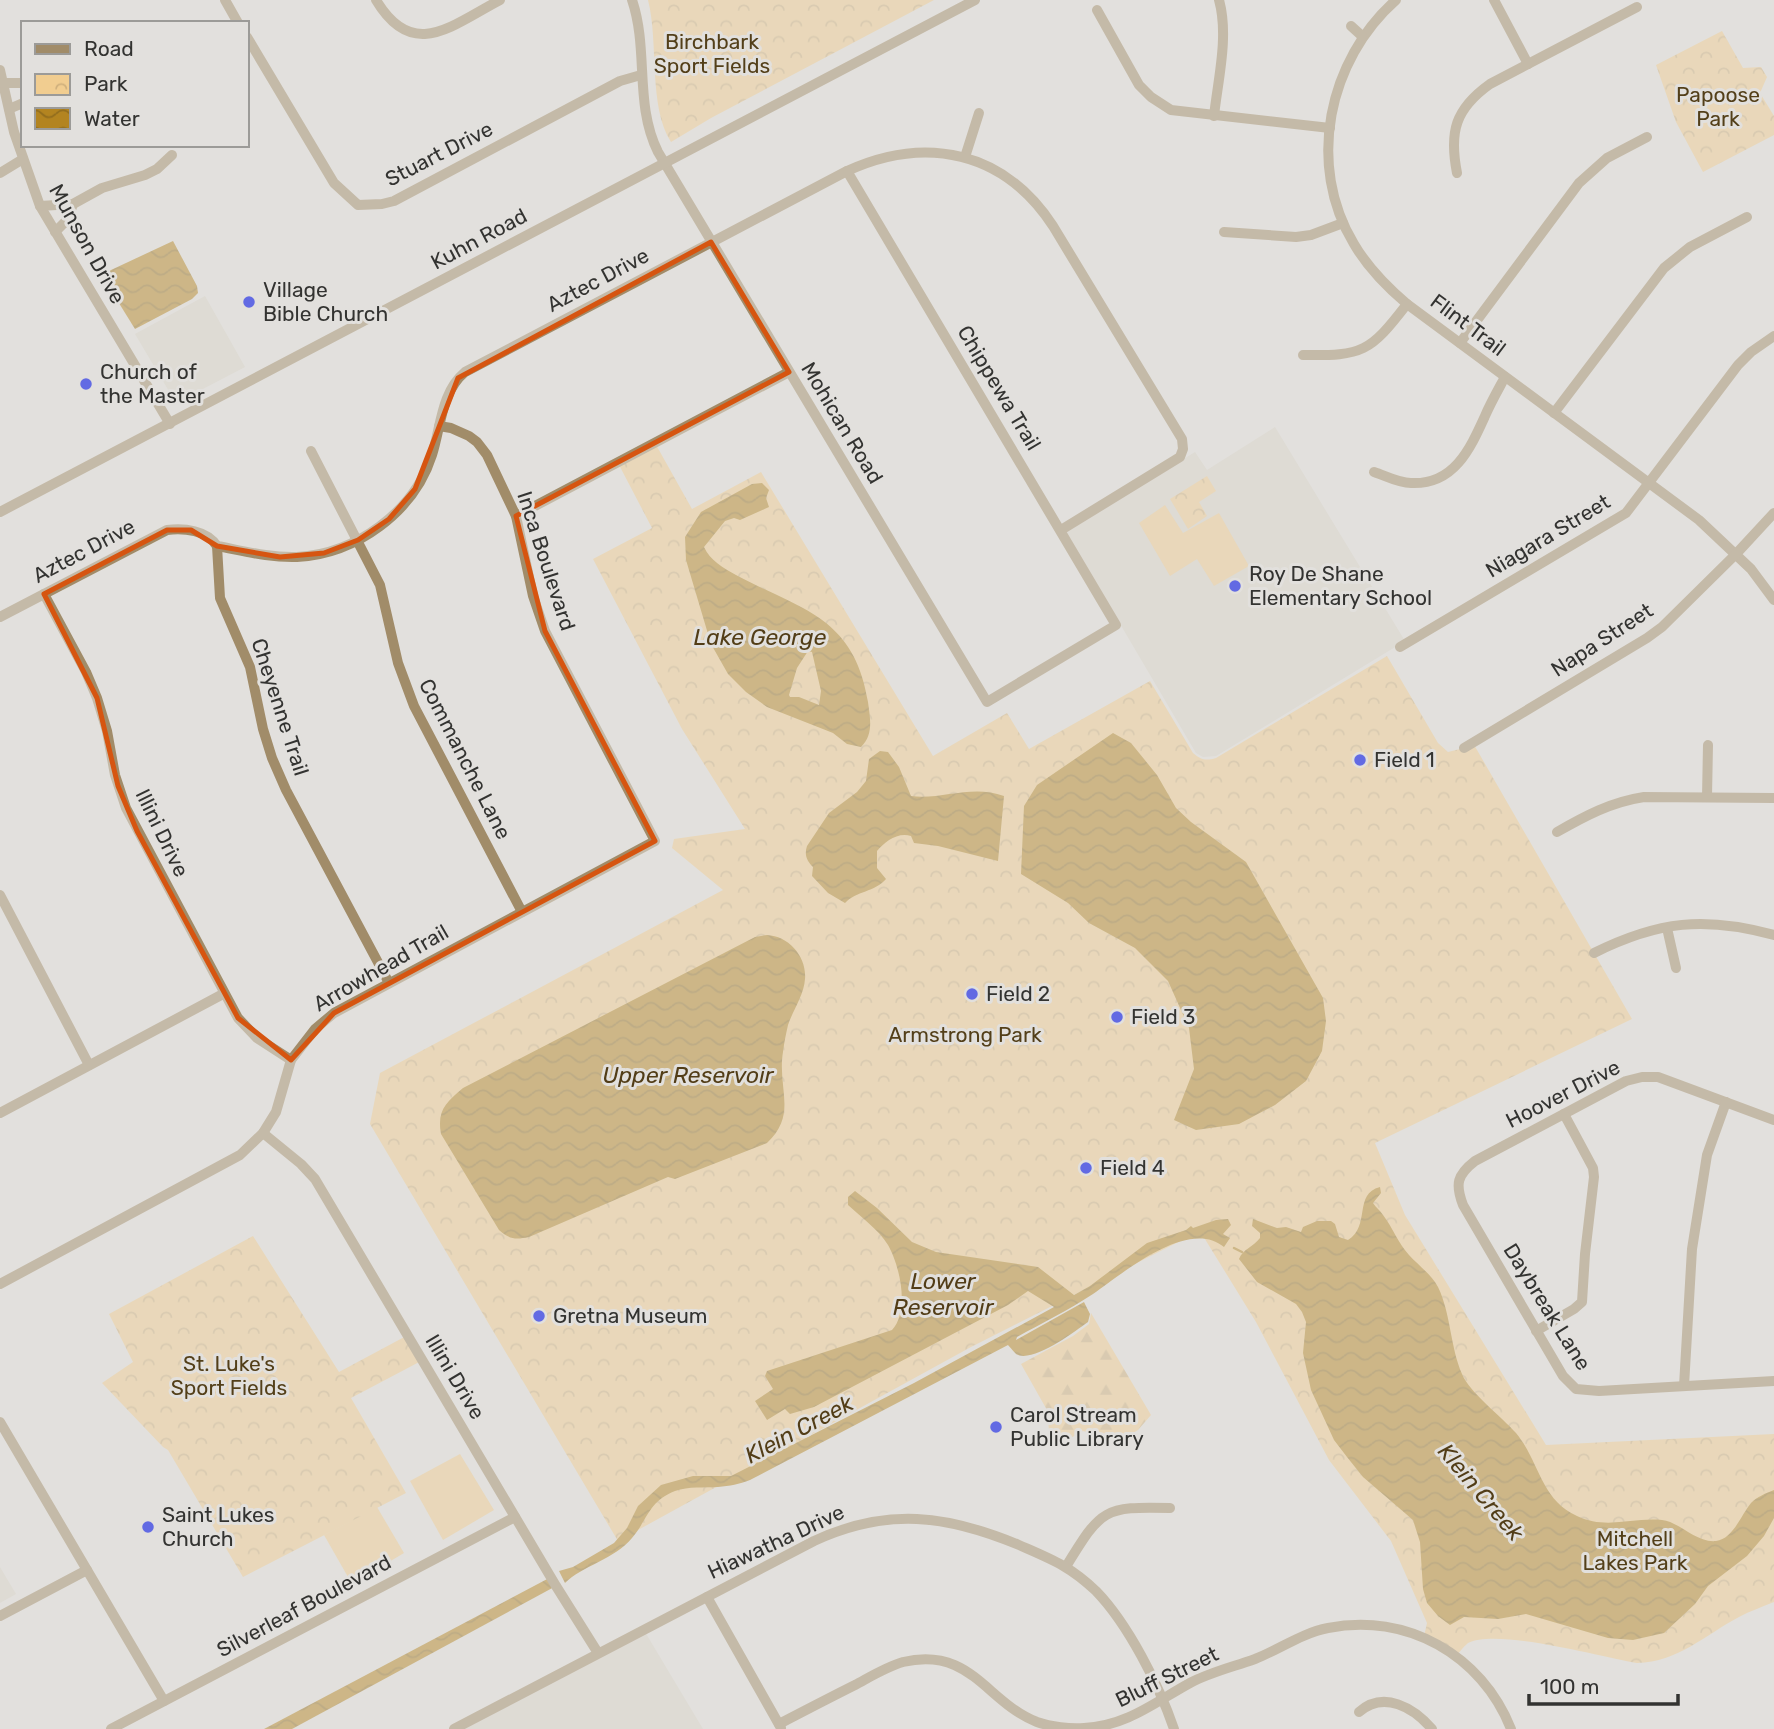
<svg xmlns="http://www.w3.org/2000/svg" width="1774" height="1729" font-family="Rubik,sans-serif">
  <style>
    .built { fill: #d9d4ca }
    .grass { fill: #f1cd90 }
    .forest { fill: url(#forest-firs) }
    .park { fill: url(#park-crowns) }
    .water { fill: url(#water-waves); fill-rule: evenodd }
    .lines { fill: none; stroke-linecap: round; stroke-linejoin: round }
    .stream { stroke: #b38420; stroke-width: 2.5 }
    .minor { stroke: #a18c69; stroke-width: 10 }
    .marked { fill: none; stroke: #d65510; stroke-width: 5; stroke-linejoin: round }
    .poi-dot { fill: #626ae3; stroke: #e2e0dd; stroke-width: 2.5 }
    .labels { text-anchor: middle; stroke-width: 6; stroke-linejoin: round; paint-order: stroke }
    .park-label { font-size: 21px; fill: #533f19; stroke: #e2e0dd }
    .street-label { font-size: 21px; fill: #333331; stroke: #e2e0dd }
    .poi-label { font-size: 21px; fill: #333331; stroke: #e2e0dd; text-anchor: start }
    .water-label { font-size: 23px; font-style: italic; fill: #523d17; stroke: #e2e0dd }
  </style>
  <defs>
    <pattern id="forest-firs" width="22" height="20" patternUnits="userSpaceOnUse" patternTransform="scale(1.75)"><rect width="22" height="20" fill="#f1cd90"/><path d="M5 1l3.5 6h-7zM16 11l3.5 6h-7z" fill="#cfb07d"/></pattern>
    <pattern id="park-crowns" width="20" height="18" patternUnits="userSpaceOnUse" patternTransform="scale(1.75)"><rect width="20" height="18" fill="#f1cd90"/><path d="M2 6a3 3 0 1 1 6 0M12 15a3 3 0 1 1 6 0" fill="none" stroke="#cfb07d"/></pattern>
    <pattern id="water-waves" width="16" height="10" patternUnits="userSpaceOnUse" patternTransform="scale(1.75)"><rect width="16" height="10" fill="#b38420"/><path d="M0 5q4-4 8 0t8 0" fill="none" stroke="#926d1d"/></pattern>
  </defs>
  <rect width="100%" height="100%" fill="#e2e0dd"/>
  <!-- built -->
  <g class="built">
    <path d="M 205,296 L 245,367 L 176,403 L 135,334 Z"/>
    <path d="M 1275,427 L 1405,641 L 1216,756 L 1203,757 L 1196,753 L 1066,532 L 1195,452 L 1207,470 Z"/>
    <path d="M 0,1567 L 16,1594 L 0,1603 Z"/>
    <path d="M 645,1632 L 703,1729 L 460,1729 Z"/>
  </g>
  <!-- grass -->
  <g class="grass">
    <path d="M 1165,505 L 1183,533 L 1219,513 L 1249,566 L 1214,586 L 1197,559 L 1170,576 L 1139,523 Z"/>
    <path d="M 460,1454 L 494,1510 L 443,1540 L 410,1481 Z"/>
    <path d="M 377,1507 L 404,1553 L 352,1584 L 324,1535 Z"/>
  </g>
  <!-- forest -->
  <path class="forest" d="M 1091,1313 L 1151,1415 L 1138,1430 L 1120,1441 L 1083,1431 L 1053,1448 L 1050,1440 L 1047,1410 L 1021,1364 L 1073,1336 L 1089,1324 Z"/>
  <!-- park -->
  <g class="park">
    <path d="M 648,0 L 934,0 L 711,118 L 671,142 C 648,106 659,43 648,0 Z"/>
    <path d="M 1722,31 L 1743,68 L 1761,67 L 1767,77 L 1760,93 L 1774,116 L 1774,135 L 1703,172 L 1676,122 L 1656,65 Z"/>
    <path d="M 655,443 L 692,509 L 761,472 L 933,756 L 1007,713 L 1029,749 L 1150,681 L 1193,753 C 1201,760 1206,761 1216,758 L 1387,656 L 1438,743 L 1448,752 L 1464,748 L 1473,743 L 1632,1019 L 1375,1143 L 1405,1215 L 1546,1445 L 1774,1434 L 1774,1602 C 1762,1607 1750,1611 1739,1617 C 1705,1635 1678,1662 1637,1663 C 1601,1657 1498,1628 1468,1643 C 1463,1647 1458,1654 1454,1659 L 1423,1641 L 1427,1623 L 1391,1541 L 1329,1460 L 1256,1322 L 1200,1231 L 971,1347 L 618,1541 L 370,1124 L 380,1073 L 723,890 L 672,848 L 674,839 L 745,829 L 682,729 L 593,559 L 652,528 L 618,463 Z"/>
    <path d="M 1207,476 L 1216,491 L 1199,502 L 1207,516 L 1188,529 L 1170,499 Z"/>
    <path d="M 253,1236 L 339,1372 L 408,1335 L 423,1360 L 351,1398 L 406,1493 L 243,1577 L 168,1450 L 163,1447 L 102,1383 L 133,1362 L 109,1314 Z"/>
  </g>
  <!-- water -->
  <g class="water">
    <path d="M 173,241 L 197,286 L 198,293 L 192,299 L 135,329 L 104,279 L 104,275 L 111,270 Z"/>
    <path d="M 762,483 L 769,490 L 766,498 L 769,507 L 740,520 L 734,518 L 725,521 L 704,547 C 710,560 723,568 736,575 C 801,610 854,616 868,702 C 870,718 874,734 861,747 L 847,744 L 833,733 L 767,707 L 746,692 L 728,674 L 711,644 L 686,560 L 685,537 L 701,512 L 752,484 ZM 808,651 L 812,652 L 821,691 L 819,705 L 799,697 L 790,697 L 789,695 L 797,668 Z"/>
    <path d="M 1113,733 L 1131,743 L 1157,775 L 1176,808 L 1191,822 L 1246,862 L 1323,998 L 1326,1021 L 1322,1051 L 1306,1081 L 1275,1105 L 1239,1124 L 1196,1130 L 1174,1120 L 1194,1069 L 1189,1028 L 1168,981 L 1135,948 L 1089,923 L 1068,903 L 1021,874 L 1024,806 L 1037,785 Z"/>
    <path d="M 880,751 L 888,752 L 899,767 L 911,796 C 942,800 972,784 1004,796 L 998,861 L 938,846 L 914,843 L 911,836 C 897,832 885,842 877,851 L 877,868 L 886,879 C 875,892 856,891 845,903 L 828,893 L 812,876 L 813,867 C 807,861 804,855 807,846 L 829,813 L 857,792 L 866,781 L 869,759 Z"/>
    <path d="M 767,935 C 789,936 807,957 805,979 C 804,995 793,1010 788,1025 C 786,1034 784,1043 783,1052 C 777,1089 798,1114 767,1143 L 675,1179 L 668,1177 L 529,1237 C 515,1240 509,1239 499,1230 L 441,1134 C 437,1111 445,1103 463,1088 L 755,937 Z"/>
    <path d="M 1380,1187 L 1381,1193 L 1373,1203 C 1376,1208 1380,1210 1383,1215 C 1393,1228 1398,1243 1409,1255 C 1418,1265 1432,1275 1438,1287 C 1451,1314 1450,1346 1462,1374 C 1469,1392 1502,1417 1516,1433 C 1540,1462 1540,1499 1577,1516 C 1606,1530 1633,1517 1662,1520 C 1680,1522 1696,1543 1716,1541 C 1733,1539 1741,1515 1751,1503 C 1757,1497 1766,1493 1774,1490 L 1774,1518 L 1764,1536 L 1747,1556 L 1708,1586 L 1695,1604 L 1664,1633 L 1633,1640 L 1608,1638 L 1526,1614 L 1498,1619 L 1464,1617 L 1450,1625 L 1438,1616 L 1427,1603 L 1423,1589 L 1420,1542 L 1413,1520 L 1363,1477 L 1347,1457 L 1334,1440 L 1311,1390 L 1303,1353 L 1306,1322 L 1302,1312 L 1296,1304 L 1257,1282 L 1239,1259 C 1243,1249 1253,1247 1260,1238 L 1260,1233 L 1252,1226 L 1253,1219 L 1277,1228 L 1286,1227 L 1301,1232 L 1303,1227 L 1317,1221 L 1331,1221 L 1335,1224 L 1339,1237 L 1348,1240 C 1371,1226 1353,1194 1380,1187 Z"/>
    <path d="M 855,1191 L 877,1208 L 912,1242 L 936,1252 L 1038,1267 L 1074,1295 L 1090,1286 L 1147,1243 L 1186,1230 L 1191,1226 L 1193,1228 L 1216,1220 L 1228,1219 L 1231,1225 L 1223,1234 L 1230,1238 L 1224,1247 C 1188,1217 1122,1274 1093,1294 C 1069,1310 1042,1323 1017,1337 L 1016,1340 L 1084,1302 L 1090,1314 L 1088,1322 C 1074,1332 1032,1364 1016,1354 C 1015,1353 1009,1346 1008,1345 L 750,1480 C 739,1484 730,1486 718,1487 C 704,1488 689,1486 675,1491 C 649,1501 648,1519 632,1538 C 615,1559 582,1566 565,1583 L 559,1571 L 573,1567 L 614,1543 L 627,1528 L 638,1506 L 661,1485 L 693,1476 L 731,1476 L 914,1383 L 1054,1307 L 1028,1291 L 1008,1305 L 814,1407 L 790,1414 L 785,1409 L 767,1420 L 755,1401 L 773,1389 L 765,1376 L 767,1371 L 892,1330 C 910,1311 900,1266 888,1245 C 879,1230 861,1217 848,1205 L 848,1197 Z"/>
    <path d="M 551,1577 L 556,1586 L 292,1729 L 264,1729 Z"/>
  </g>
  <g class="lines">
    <!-- stream -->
    <path class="stream" d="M 1234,1248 L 1242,1252"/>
    <!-- minor -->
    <g class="minor">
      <path d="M 225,0 L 238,23"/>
      <path d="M 376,0 C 413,62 452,25 500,0"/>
      <path d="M 632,0 C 649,50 634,104 658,152 L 987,702 L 1116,625 L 847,171"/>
      <path d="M 1396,0 C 1328,60 1306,165 1354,244 C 1368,268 1387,287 1407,304 L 1699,520 L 1751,569 L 1774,600"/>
      <path d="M 1494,0 L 1528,64"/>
      <path d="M 1097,10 L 1139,85 L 1151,97 L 1171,110 L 1330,128"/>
      <path d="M 1351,26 L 1362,36"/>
      <path d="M 247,37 L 334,183 L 358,205 L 382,204 L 394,201 L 620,81 L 641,75"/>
      <path d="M 0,70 L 14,132 L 40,206 L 170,424"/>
      <path d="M 3,83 L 23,83"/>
      <path d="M 9,109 L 23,103"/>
      <path d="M 1214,116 C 1218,79 1229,36 1219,0"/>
      <path d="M 965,157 L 979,113"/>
      <path d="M 0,173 L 23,159"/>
      <path d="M 1457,173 C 1449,132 1455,109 1490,84 L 1637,7"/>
      <path d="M 40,206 L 73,204 L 102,188 L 145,175 L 157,169 L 172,155"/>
      <path d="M 55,232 L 68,219 L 73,204"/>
      <path d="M 1224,232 L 1296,237 L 1311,235 L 1343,223"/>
      <path d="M 1460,343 L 1579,183 L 1607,158 L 1647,137"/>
      <path d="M 1303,355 C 1363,356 1370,352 1407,304"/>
      <path d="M 1554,413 L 1664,268 L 1690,247 L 1747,217"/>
      <path d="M 311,451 L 380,585 L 398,663 L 414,706 L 522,912"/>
      <path d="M 1374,472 C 1386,476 1398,483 1411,483 C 1454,485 1470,449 1485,416 C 1491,402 1498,390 1505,377"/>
      <path d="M 0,512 L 975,0"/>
      <path d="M 516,516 L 789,372"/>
      <path d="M 217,546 L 220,598 L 250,667 L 263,729 L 272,758 L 286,790 L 389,983"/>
      <path d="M 44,594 L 86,672 L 97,698 L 107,731 L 115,775 L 126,808 L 238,1018 L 257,1038 L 291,1060"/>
      <path d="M 0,617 L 167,530 C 184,528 207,530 217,546 C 244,551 270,558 297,557 C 356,554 414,512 432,455 C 441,427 441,392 465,372 L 847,171 C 926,135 1004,151 1053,226 L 1182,439 L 1183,449 L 1180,457 L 1061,530"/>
      <path d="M 1400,647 L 1626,513 L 1738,365 L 1751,352 L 1774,336"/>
      <path d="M 1464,748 L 1647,638 L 1662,627 L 1736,554 L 1774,513"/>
      <path d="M 1707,797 L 1708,745"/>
      <path d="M 1557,832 C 1585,816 1611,802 1644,797 L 1774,798"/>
      <path d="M 0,895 L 89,1065"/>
      <path d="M 1667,928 L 1676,968"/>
      <path d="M 1594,953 C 1658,921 1705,916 1774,935"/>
      <path d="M 0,1113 L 223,994"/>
      <path d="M 1774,1120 L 1658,1077 L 1642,1077 L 1626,1081 L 1475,1161 C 1457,1175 1455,1184 1463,1205 L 1563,1376 L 1576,1389 L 1599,1391 L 1774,1381"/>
      <path d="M 263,1133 L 301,1164 L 315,1179 L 556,1586 L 598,1653"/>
      <path d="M 0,1284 L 240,1155 L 263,1133 L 276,1112 L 291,1060 L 315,1029 L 334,1013 L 655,841 L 545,631 L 533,596 L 516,516 L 487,455 L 477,442 L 469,436 L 451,428 L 439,426"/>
      <path d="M 1536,1331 L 1574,1309 L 1582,1302 L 1585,1254 L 1594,1177 L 1593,1168 L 1564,1114"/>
      <path d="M 1684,1386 L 1692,1249 L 1707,1155 L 1726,1102"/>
      <path d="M 0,1422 L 164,1701"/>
      <path d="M 1067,1565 C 1101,1510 1103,1506 1170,1508"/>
      <path d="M 707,1597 L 781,1728"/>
      <path d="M 0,1616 L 87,1570"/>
      <path d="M 1359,1712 C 1384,1690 1414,1708 1432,1729"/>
      <path d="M 779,1724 C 804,1711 829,1698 855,1685 C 870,1677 886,1667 903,1662 C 971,1646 986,1702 1037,1722 C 1051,1727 1070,1729 1084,1728 C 1127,1726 1155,1702 1190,1683 C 1211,1672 1233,1667 1255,1659 C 1280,1649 1302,1633 1328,1628 C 1406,1612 1482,1655 1511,1729"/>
      <path d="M 111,1729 L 515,1517"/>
      <path d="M 454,1729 L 814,1541 C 887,1507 947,1515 1019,1545 C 1051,1559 1070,1566 1096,1591 C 1128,1624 1159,1685 1174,1729"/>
    </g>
  </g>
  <!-- marked area -->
  <path d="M0 0H1774V1729H0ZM 711,242 L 789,372 L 516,516 L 545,631 L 655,841 L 334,1013 L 291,1060 L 238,1018 L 137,831 L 118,786 L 97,698 L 44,594 L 167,530 L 191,530 L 217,546 L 280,557 L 324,553 L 358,540 L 389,519 L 415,489 L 458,378 Z" fill="#e2e0dd" fill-opacity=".55" fill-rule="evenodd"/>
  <path class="marked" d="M 711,242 L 789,372 L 516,516 L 545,631 L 655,841 L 334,1013 L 291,1060 L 238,1018 L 137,831 L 118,786 L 97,698 L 44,594 L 167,530 L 191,530 L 217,546 L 280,557 L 324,553 L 358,540 L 389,519 L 415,489 L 458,378 Z"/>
  <!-- markers -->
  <g class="poi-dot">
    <circle cx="249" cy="302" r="7"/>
    <circle cx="86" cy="384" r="7"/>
    <circle cx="1235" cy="586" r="7"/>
    <circle cx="1360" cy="760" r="7"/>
    <circle cx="972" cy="994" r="7"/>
    <circle cx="1117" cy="1017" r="7"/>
    <circle cx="1086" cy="1168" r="7"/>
    <circle cx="539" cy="1316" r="7"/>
    <circle cx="996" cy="1427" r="7"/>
    <circle cx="148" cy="1527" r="7"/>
  </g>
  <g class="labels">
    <!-- park labels -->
    <g class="park-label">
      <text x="712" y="49">Birchbark<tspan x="712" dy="24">Sport Fields</tspan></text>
      <text x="1718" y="102">Papoose<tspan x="1718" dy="24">Park</tspan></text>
      <text x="965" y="1042">Armstrong Park</text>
      <text x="229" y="1371">St. Luke's<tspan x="229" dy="24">Sport Fields</tspan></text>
      <text x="1635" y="1546">Mitchell<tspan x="1635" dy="24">Lakes Park</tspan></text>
    </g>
    <!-- street labels -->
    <g class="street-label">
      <text transform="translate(439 154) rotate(-27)" y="7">Stuart Drive</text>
      <text transform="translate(479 239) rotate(-28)" y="7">Kuhn Road</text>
      <text transform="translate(87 244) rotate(61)" y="7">Munson Drive</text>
      <text transform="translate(598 280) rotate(-28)" y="7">Aztec Drive</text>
      <text transform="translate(1468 325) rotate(37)" y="7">Flint Trail</text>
      <text transform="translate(999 388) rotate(59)" y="7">Chippewa Trail</text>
      <text transform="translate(842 423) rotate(59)" y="7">Mohican Road</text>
      <text transform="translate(1548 536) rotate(-31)" y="7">Niagara Street</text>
      <text transform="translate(84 551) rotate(-28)" y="7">Aztec Drive</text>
      <text transform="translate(546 561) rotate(72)" y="7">Inca Boulevard</text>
      <text transform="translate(1602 640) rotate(-33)" y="7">Napa Street</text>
      <text transform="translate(280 707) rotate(72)" y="7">Cheyenne Trail</text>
      <text transform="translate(465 759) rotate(63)" y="7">Commanche Lane</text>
      <text transform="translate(162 833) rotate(64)" y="7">Illini Drive</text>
      <text transform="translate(381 968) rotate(-30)" y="7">Arrowhead Trail</text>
      <text transform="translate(1563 1094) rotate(-27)" y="7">Hoover Drive</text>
      <text transform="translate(1547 1307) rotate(58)" y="7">Daybreak Lane</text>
      <text transform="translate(455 1377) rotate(59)" y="7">Illini Drive</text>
      <text transform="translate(776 1542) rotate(-25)" y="7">Hiawatha Drive</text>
      <text transform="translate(304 1606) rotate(-28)" y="7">Silverleaf Boulevard</text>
      <text transform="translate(1167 1677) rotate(-26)" y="7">Bluff Street</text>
    </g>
    <!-- poi labels -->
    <g class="poi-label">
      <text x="263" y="297">Village<tspan x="263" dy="24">Bible Church</tspan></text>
      <text x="100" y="379">Church of<tspan x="100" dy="24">the Master</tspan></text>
      <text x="1249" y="581">Roy De Shane<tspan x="1249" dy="24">Elementary School</tspan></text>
      <text x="1374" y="767">Field 1</text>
      <text x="986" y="1001">Field 2</text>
      <text x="1131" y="1024">Field 3</text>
      <text x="1100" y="1175">Field 4</text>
      <text x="553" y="1323">Gretna Museum</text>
      <text x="1010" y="1422">Carol Stream<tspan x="1010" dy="24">Public Library</tspan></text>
      <text x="162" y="1522">Saint Lukes<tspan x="162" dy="24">Church</tspan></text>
    </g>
    <!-- water labels -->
    <g class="water-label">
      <text x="760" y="645">Lake George</text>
      <text x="688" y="1083">Upper Reservoir</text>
      <text x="943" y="1289">Lower<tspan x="943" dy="26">Reservoir</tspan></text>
      <text transform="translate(799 1429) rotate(-28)" y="8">Klein Creek</text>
      <text transform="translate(1481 1492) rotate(50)" y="8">Klein Creek</text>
    </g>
  </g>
  <!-- legend -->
  <rect x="21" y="21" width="228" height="126" fill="#e2e0dd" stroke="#9c9b98" stroke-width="2"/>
  <rect x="35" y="44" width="35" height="10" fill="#a18c69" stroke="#9c9b98" stroke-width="2"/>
  <text x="84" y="56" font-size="21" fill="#333331">Road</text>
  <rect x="35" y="74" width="35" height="21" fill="url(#park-crowns)" stroke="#9c9b98" stroke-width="2"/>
  <text x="84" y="91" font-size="21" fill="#333331">Park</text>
  <rect x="35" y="108" width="35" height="21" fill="url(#water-waves)" stroke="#9c9b98" stroke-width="2"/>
  <text x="84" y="126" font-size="21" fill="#333331">Water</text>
  <!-- scale -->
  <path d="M1529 1694v10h149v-10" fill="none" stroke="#333331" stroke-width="3.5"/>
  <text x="1540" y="1694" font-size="21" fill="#333331" stroke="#e2e0dd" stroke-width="5" paint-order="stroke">100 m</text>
</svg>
